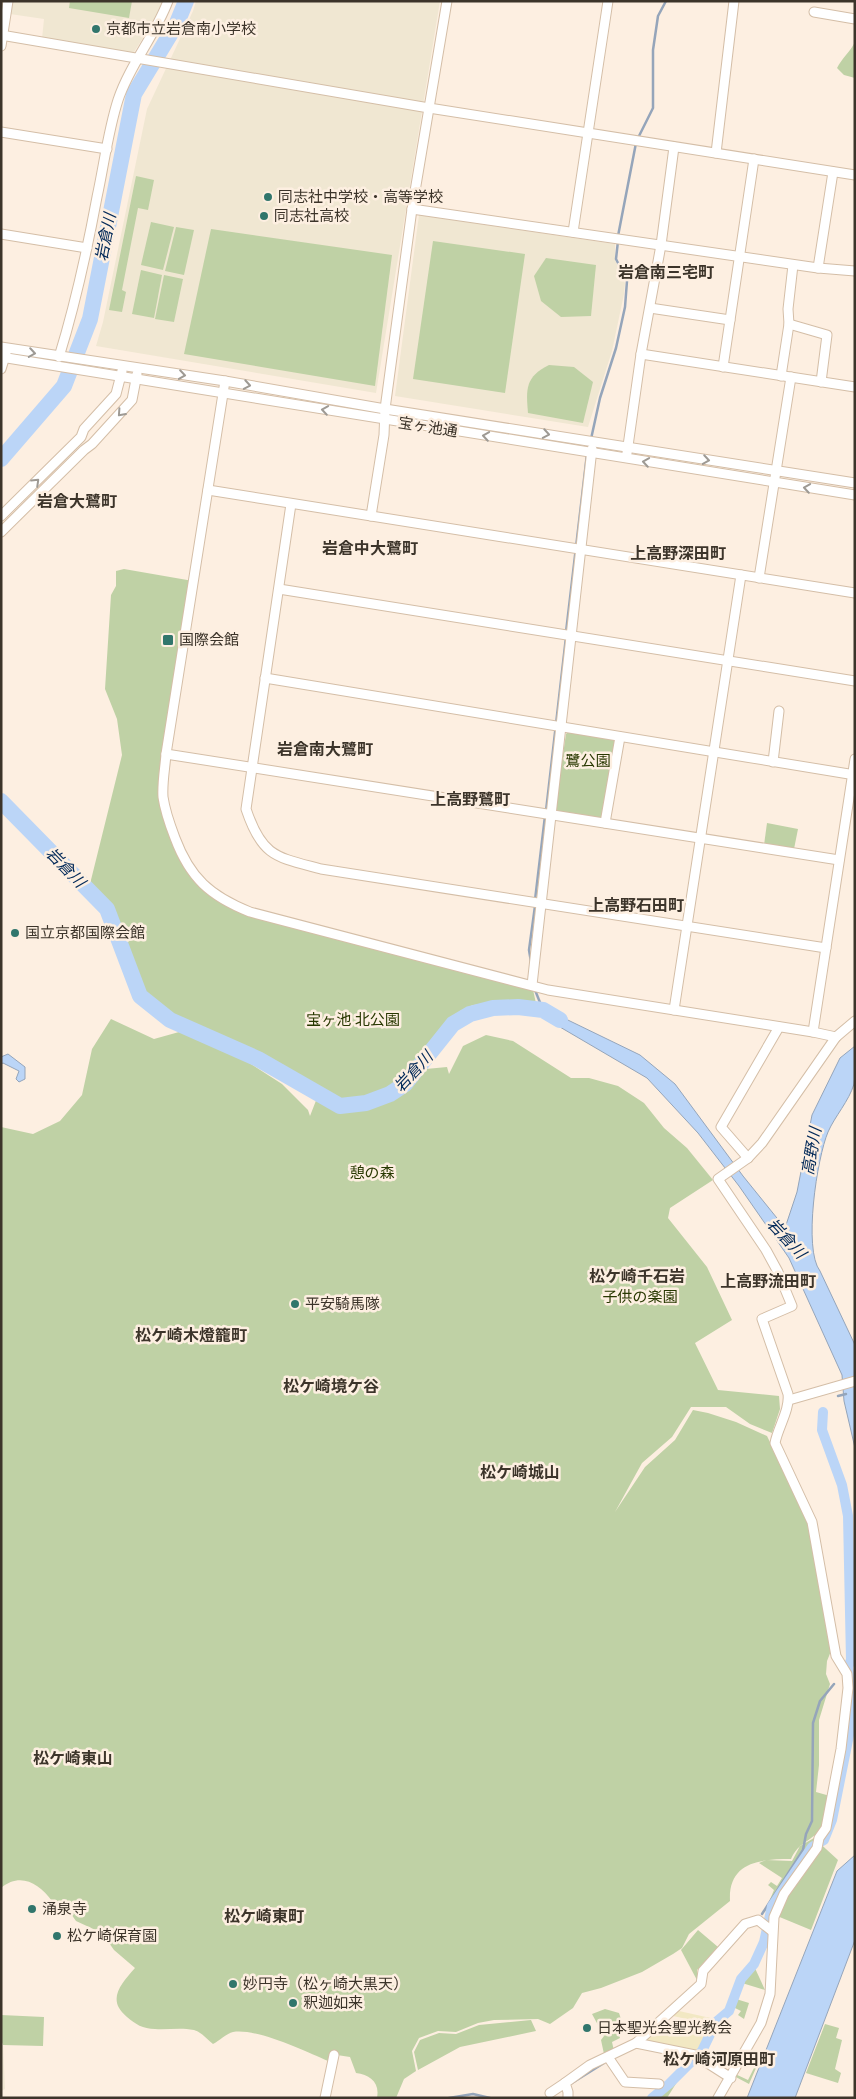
<svg xmlns="http://www.w3.org/2000/svg" width="856" height="2099" font-family="'Roboto Condensed','Noto Sans JP',sans-serif">
  <style>
    .education { fill: #f0e7d2 }
    .green { fill: #bfd1a5 }
    .sand { fill: #f2e8c3 }
    .water { fill: #bbd5f7; stroke: #95a5ba }
    .lines { fill: none; stroke-linecap: round; stroke-linejoin: round }
    .stream { stroke: #95a5ba; stroke-width: 2.5 }
    .canal { stroke: #bbd5f7; stroke-width: 10 }
    .river { stroke: #bbd5f7; stroke-width: 16 }
    .minor-casing { stroke: #d4bea7; stroke-width: 11 }
    .minor { stroke: #fff; stroke-width: 9 }
    .oneway { stroke: #9e9a94 }
    .poi-dot { fill: #31766c; stroke: #fdefe1; stroke-width: 2 }
    .labels { text-anchor: middle; stroke-width: 5; stroke-linejoin: round; paint-order: stroke }
    .poi-label { font-size: 15px; fill: #3c342a; stroke: #fdefe1; text-anchor: start }
    .street-label { font-size: 15px; fill: #3c342a; stroke: #fdefe1 }
    .park-label { font-size: 15px; fill: #283801; stroke: #fdefe1 }
    .water-label { font-size: 16px; font-style: italic; fill: #002858; stroke: #fdefe1 }
    .neighbourhood-label { font-size: 16px; font-weight: bold; fill: #3c342a; stroke: #fdefe1 }
  </style>
  <rect width="100%" height="100%" fill="#fdefe1"/>
  <!-- education -->
  <g class="education">
    <path d="M 12,1 L 163,1 L 155,19 L 134,52 L 127,54 L 42,39 L 44,19 L 10,14 Z"/>
    <path d="M 196,1 L 440,1 L 376,393 L 96,346 L 103,322 L 147,109 L 193,11 Z"/>
    <path d="M 419,215 L 615,244 L 615,260 L 625,283 L 624,294 L 612,351 L 588,427 L 395,396 Z"/>
    <path d="M 1,2040 L 3,2045 L 5,2089 L 1,2091 Z"/>
  </g>
  <!-- green -->
  <g class="green">
    <path d="M 70,1 L 132,1 L 129,18 L 69,8 Z"/>
    <path d="M 855,42 L 855,78 L 844,75 L 837,68 C 842,58 850,52 855,42 Z"/>
    <path d="M 136,176 L 154,180 L 148,210 L 138,208 L 122,290 L 126,292 L 122,312 L 109,310 Z"/>
    <path d="M 151,222 L 174,227 L 163,270 L 141,265 Z"/>
    <path d="M 176,227 L 194,230 L 184,275 L 165,271 Z"/>
    <path d="M 211,229 L 392,255 L 375,386 L 184,354 Z"/>
    <path d="M 433,241 L 525,254 L 505,393 L 413,379 Z"/>
    <path d="M 546,258 L 596,265 L 591,316 L 561,317 L 541,301 L 534,276 Z"/>
    <path d="M 141,270 L 162,275 L 154,318 L 132,314 Z"/>
    <path d="M 164,275 L 183,279 L 174,322 L 155,319 Z"/>
    <path d="M 549,365 L 574,367 L 593,382 L 583,423 L 528,413 C 526,389 525,377 549,365 Z"/>
    <path d="M 124,569 L 193,581 L 163,797 L 191,870 L 232,905 L 532,985 L 537,1008 L 518,1002 L 473,1005 L 460,1011 L 444,1027 L 429,1052 L 400,1086 L 389,1089 L 381,1095 L 342,1104 L 238,1043 L 228,1043 L 175,1020 L 149,1000 L 139,982 L 109,910 L 89,888 L 122,755 L 117,719 L 105,689 L 111,595 L 116,586 L 116,571 Z"/>
    <path d="M 569,731 L 613,739 L 616,743 L 604,817 L 599,820 L 559,813 L 555,807 L 566,734 Z"/>
    <path d="M 767,823 L 798,829 L 794,849 L 764,845 Z"/>
    <path d="M 111,1019 L 154,1039 L 179,1032 L 223,1046 L 282,1084 L 308,1110 L 310,1116 L 317,1098 L 344,1110 L 352,1111 L 368,1108 L 385,1103 L 399,1094 L 426,1069 L 447,1067 L 449,1074 L 463,1046 L 486,1035 L 513,1041 L 571,1078 L 589,1078 L 618,1086 L 644,1103 L 664,1128 L 687,1148 L 713,1180 L 670,1208 L 668,1218 L 707,1267 L 732,1320 L 695,1343 L 718,1390 L 779,1396 L 780,1409 L 772,1433 L 750,1424 L 726,1407 L 691,1407 L 672,1437 L 642,1463 L 615,1512 L 645,1467 L 675,1440 L 693,1410 L 708,1413 L 736,1422 L 767,1436 L 810,1525 L 831,1651 L 827,1661 L 826,1674 L 830,1684 L 819,1720 L 819,1765 L 816,1792 L 830,1796 C 828,1808 826,1825 816,1834 C 805,1844 798,1844 791,1859 C 760,1859 728,1862 730,1901 L 689,1934 L 682,1948 L 673,1954 L 642,1972 L 601,1988 L 582,1993 L 573,2008 L 550,2024 L 538,2019 L 494,2020 L 478,2023 L 456,2032 L 438,2031 L 419,2038 L 412,2051 L 416,2071 L 404,2079 L 396,2098 L 377,2098 C 380,2082 370,2075 356,2073 L 350,2057 L 337,2055 L 328,2061 C 305,2051 257,2028 233,2032 C 227,2033 219,2041 213,2044 C 207,2039 201,2032 194,2030 C 180,2027 168,2030 155,2029 C 143,2029 135,2024 127,2017 C 106,2000 121,1984 135,1968 L 114,1950 L 102,1933 L 76,1921 L 69,1911 L 61,1910 L 55,1914 L 51,1914 L 52,1901 C 39,1883 20,1872 1,1888 L 1,1127 L 33,1134 L 60,1121 L 82,1095 L 92,1049 Z"/>
    <path d="M 814,1838 L 838,1860 L 811,1930 L 765,1911 L 774,1890 L 768,1885 L 771,1882 L 777,1886 L 782,1878 L 759,1863 L 766,1860 L 792,1861 L 800,1846 Z"/>
    <path d="M 698,1930 L 718,1947 L 697,1970 L 698,1982 L 681,1950 Z"/>
    <path d="M 754,1966 L 765,1990 L 742,1983 Z"/>
    <path d="M 736,1999 L 749,2003 L 744,2019 L 738,2015 L 741,2011 L 733,2007 Z"/>
    <path d="M 605,2009 L 619,2013 L 622,2022 L 616,2025 L 620,2038 L 612,2042 L 614,2051 L 604,2054 L 601,2040 L 604,2036 L 592,2014 Z"/>
    <path d="M 1,2015 L 44,2017 L 43,2046 L 3,2045 L 1,2040 Z"/>
    <path d="M 531,2020 L 536,2031 L 460,2047 L 418,2070 L 414,2052 L 420,2040 L 439,2033 L 456,2034 L 479,2025 Z"/>
    <path d="M 825,2024 L 839,2028 L 836,2038 L 842,2040 L 835,2069 L 841,2073 L 838,2083 L 806,2073 Z"/>
    <path d="M 762,2052 L 763,2052 L 749,2084 L 732,2075 L 733,2073 L 748,2080 Z"/>
    <path d="M 682,2074 L 667,2098 L 654,2098 Z"/>
  </g>
  <!-- sand -->
  <g class="sand">
    <path d="M 679,2011 L 715,2019 L 705,2037 L 703,2036 L 705,2023 L 673,2016 Z"/>
    <path d="M 661,2027 L 704,2037 L 697,2054 L 644,2039 Z"/>
  </g>
  <!-- water -->
  <g class="water">
    <path d="M 539,1006 L 640,1055 L 675,1084 L 743,1176 L 785,1228 L 797,1192 L 812,1115 L 840,1058 L 855,1046 C 855,1057 856,1073 854,1084 C 849,1101 835,1116 828,1132 C 817,1158 803,1249 820,1271 L 855,1345 L 855,1448 L 844,1401 L 842,1375 L 789,1258 L 739,1186 L 698,1133 L 647,1078 L 548,1020 Z"/>
    <path d="M 8,1054 L 25,1067 L 25,1079 L 19,1082 L 16,1079 L 19,1071 L 3,1063 L 1,1064 L 1,1057 Z"/>
    <path d="M 855,1855 L 855,1940 L 795,2098 L 747,2098 L 837,1871 Z"/>
  </g>
  <g class="lines">
    <!-- stream -->
    <g class="stream">
      <path d="M 638,138 L 653,108 L 653,50 L 658,16 L 666,1"/>
      <path d="M 618,236 L 636,143"/>
      <path d="M 591,439 L 600,398 L 616,348 L 625,307 L 627,281 L 616,259 L 618,241"/>
      <path d="M 566,632 L 587,454"/>
      <path d="M 546,811 L 566,637"/>
      <path d="M 535,900 L 545,816"/>
      <path d="M 531,962 L 529,950 L 535,906"/>
      <path d="M 535,990 L 543,1010"/>
      <path d="M 838,1396 L 846,1394"/>
      <path d="M 762,1914 L 803,1850 L 806,1834 L 812,1821 L 813,1723 L 820,1701 L 834,1684"/>
      <path d="M 572,2083 L 604,2063"/>
      <path d="M 449,2098 L 473,2094 L 490,2098"/>
    </g>
    <!-- canal -->
    <path class="canal" d="M 652,2098 L 669,2084 L 702,2051 L 716,2022 L 729,2011 L 741,1979 L 754,1964 L 764,1942 L 772,1906 L 812,1847 L 824,1840 L 832,1820 L 849,1735 L 853,1699 L 848,1667 L 851,1660 L 848,1516 L 842,1485 L 822,1430 L 823,1412"/>
    <!-- river -->
    <g class="river">
      <path d="M 1,459 L 64,386 L 90,319 L 134,94 L 177,23 L 186,1"/>
      <path d="M 1,801 L 107,909 L 140,996 L 170,1020 L 258,1059 L 340,1106 L 366,1103 L 390,1094 L 405,1084 L 453,1024 L 470,1014 L 493,1008 L 518,1007 L 543,1010 L 560,1020"/>
    </g>
    <defs>
      <g id="minor">
        <path d="M 814,12 L 855,19"/>
        <path d="M 1,35 L 429,108 L 855,175"/>
        <path d="M 1,46 L 8,1"/>
        <path d="M 1,132 L 107,149"/>
        <path d="M 716,153 L 734,1"/>
        <path d="M 412,209 L 818,268 L 855,271"/>
        <path d="M 573,232 L 608,1"/>
        <path d="M 1,234 L 87,248"/>
        <path d="M 818,268 L 833,172"/>
        <path d="M 650,308 L 730,320"/>
        <path d="M 789,324 L 827,335 L 821,382"/>
        <path d="M 1,347 L 225,381 L 385,409 L 855,483"/>
        <path d="M 641,354 L 855,387"/>
        <path d="M 1,357 L 855,495"/>
        <path d="M 59,357 C 75,305 87,251 97,197 C 104,165 108,131 118,100 C 130,64 155,36 168,1"/>
        <path d="M 723,367 L 754,159"/>
        <path d="M 1,369 L 6,353"/>
        <path d="M 781,376 L 789,324 L 788,309 L 793,265"/>
        <path d="M 225,381 L 166,754 C 165,768 162,783 163,797 C 165,811 170,825 175,838 C 190,878 210,896 250,912 L 548,990 L 813,1032 L 836,1037"/>
        <path d="M 627,453 L 641,354 L 661,245 L 674,147"/>
        <path d="M 208,490 L 855,593"/>
        <path d="M 291,504 L 246,809 C 262,857 276,857 321,869 L 826,948"/>
        <path d="M 1,516 L 81,437 L 84,429 L 116,394 L 122,371"/>
        <path d="M 371,516 L 384,435 L 385,409 L 412,209 L 447,1"/>
        <path d="M 1,532 L 84,450 L 92,444 L 132,400 L 137,374"/>
        <path d="M 759,578 L 791,377"/>
        <path d="M 279,589 L 855,681"/>
        <path d="M 265,678 L 855,775"/>
        <path d="M 166,754 L 839,860"/>
        <path d="M 773,762 L 779,711"/>
        <path d="M 605,823 L 620,737"/>
        <path d="M 532,985 L 592,449"/>
        <path d="M 674,1010 L 741,575"/>
        <path d="M 813,1032 L 855,759"/>
        <path d="M 748,1158 L 721,1127 L 779,1027"/>
        <path d="M 789,1400 L 855,1381"/>
        <path d="M 636,2043 L 695,2055 L 731,2078"/>
        <path d="M 608,2057 L 625,2082 L 659,2084"/>
        <path d="M 550,2093 L 565,2083"/>
        <path d="M 325,2098 L 334,2055"/>
        <path d="M 568,2098 L 568,2092 L 565,2083 L 590,2065 L 636,2043 L 701,1984 L 703,1971 L 745,1924 L 758,1920 L 772,1931"/>
        <path d="M 718,2098 L 761,2023 L 770,1994 L 774,1917 L 784,1894 L 817,1848 L 819,1838 L 826,1828 L 841,1749 L 848,1688 L 847,1674 L 836,1656 L 812,1522 L 775,1443 C 778,1427 790,1410 788,1394 L 762,1319 L 792,1306 L 778,1272 L 766,1250 L 718,1179 L 748,1158 L 762,1143 L 836,1037 L 855,1021"/>
      </g>
    </defs>
    <!-- minor casing -->
    <use href="#minor" class="minor-casing"/>
    <!-- minor -->
    <use href="#minor" class="minor"/>
  </g>
  <!-- one-way arrows -->
  <defs><path id="oneway-chevron" d="M-2-3.5L2.5 0L-2 3.5" fill="none" stroke-width="1.6" stroke-linecap="round" stroke-linejoin="round" transform="scale(1.25)"/></defs>
  <g class="oneway">
    <use href="#oneway-chevron" transform="translate(32 353) rotate(9)"/>
    <use href="#oneway-chevron" transform="translate(182 375) rotate(8)"/>
    <use href="#oneway-chevron" transform="translate(247 385) rotate(10)"/>
    <use href="#oneway-chevron" transform="translate(325 410) rotate(-171)"/>
    <use href="#oneway-chevron" transform="translate(121 413) rotate(132)"/>
    <use href="#oneway-chevron" transform="translate(546 434) rotate(10)"/>
    <use href="#oneway-chevron" transform="translate(486 436) rotate(-171)"/>
    <use href="#oneway-chevron" transform="translate(706 460) rotate(9)"/>
    <use href="#oneway-chevron" transform="translate(646 462) rotate(-171)"/>
    <use href="#oneway-chevron" transform="translate(36 482) rotate(-44)"/>
    <use href="#oneway-chevron" transform="translate(807 488) rotate(-171)"/>
  </g>
  <!-- markers -->
  <g class="poi-dot">
    <circle cx="96" cy="29" r="5"/>
    <circle cx="268" cy="197" r="5"/>
    <circle cx="264" cy="216" r="5"/>
    <rect x="162" y="634" width="12" height="12" rx="2.5"/>
    <circle cx="15" cy="933" r="5"/>
    <circle cx="295" cy="1304" r="5"/>
    <circle cx="32" cy="1909" r="5"/>
    <circle cx="57" cy="1936" r="5"/>
    <circle cx="233" cy="1984" r="5"/>
    <circle cx="293" cy="2003" r="5"/>
    <circle cx="587" cy="2028" r="5"/>
  </g>
  <g class="labels">
    <!-- poi labels -->
    <g class="poi-label">
      <text x="106" y="34">京都市立岩倉南小学校</text>
      <text x="278" y="202">同志社中学校・高等学校</text>
      <text x="274" y="221">同志社高校</text>
      <text x="179" y="645">国際会館</text>
      <text x="25" y="938">国立京都国際会館</text>
      <text x="305" y="1309">平安騎馬隊</text>
      <text x="42" y="1914">涌泉寺</text>
      <text x="67" y="1941">松ケ崎保育園</text>
      <text x="243" y="1989">妙円寺（松ヶ崎大黒天）</text>
      <text x="303" y="2008">釈迦如来</text>
      <text x="597" y="2033">日本聖光会聖光教会</text>
    </g>
    <!-- street labels -->
    <g class="street-label">
      <text transform="translate(428 427) rotate(9)" y="5">宝ヶ池通</text>
    </g>
    <!-- park labels -->
    <g class="park-label">
      <text x="588" y="766">鷺公園</text>
      <text x="353" y="1025">宝ヶ池 北公園</text>
      <text x="372" y="1178">憩の森</text>
      <text x="640" y="1302">子供の楽園</text>
    </g>
    <!-- water labels -->
    <g class="water-label">
      <text transform="translate(105 237) rotate(-79)" y="6">岩倉川</text>
      <text transform="translate(66 867) rotate(46)" y="6">岩倉川</text>
      <text transform="translate(413 1071) rotate(-47)" y="6">岩倉川</text>
      <text transform="translate(811 1151) rotate(-80)" y="6">高野川</text>
      <text transform="translate(787 1238) rotate(47)" y="6">岩倉川</text>
    </g>
    <!-- neighbourhood labels -->
    <g class="neighbourhood-label">
      <text x="666" y="278">岩倉南三宅町</text>
      <text x="77" y="507">岩倉大鷺町</text>
      <text x="370" y="554">岩倉中大鷺町</text>
      <text x="678" y="559">上高野深田町</text>
      <text x="325" y="755">岩倉南大鷺町</text>
      <text x="470" y="805">上高野鷺町</text>
      <text x="636" y="911">上高野石田町</text>
      <text x="637" y="1282">松ケ崎千石岩</text>
      <text x="768" y="1287">上高野流田町</text>
      <text x="191" y="1341">松ケ崎木燈籠町</text>
      <text x="331" y="1392">松ケ崎境ケ谷</text>
      <text x="520" y="1478">松ケ崎城山</text>
      <text x="73" y="1764">松ケ崎東山</text>
      <text x="264" y="1922">松ケ崎東町</text>
      <text x="719" y="2065">松ケ崎河原田町</text>
    </g>
  </g>
  <!-- border -->
  <rect width="856" height="2099" fill="none" stroke="#3c342a" stroke-width="5"/>
</svg>
